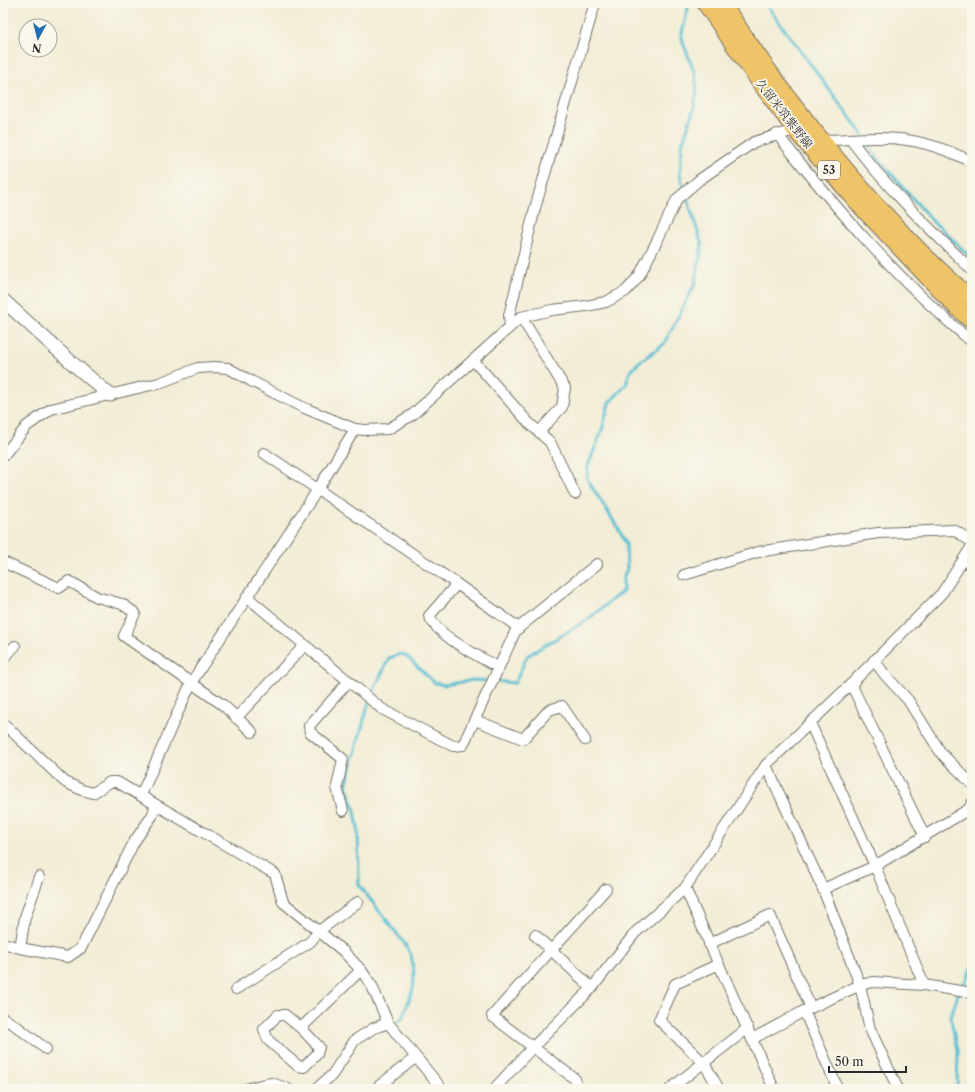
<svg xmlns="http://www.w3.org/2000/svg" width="975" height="1092" font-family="'Libre Caslon Text','Noto Serif JP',serif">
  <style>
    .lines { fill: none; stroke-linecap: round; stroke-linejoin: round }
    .stream { stroke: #57bfd4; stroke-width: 3 }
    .minor-casing { stroke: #716f67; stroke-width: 12 }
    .tertiary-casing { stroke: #716f67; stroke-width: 15 }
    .primary-casing { stroke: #716f67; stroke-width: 18 }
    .minor { stroke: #fff; stroke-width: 10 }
    .tertiary { stroke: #fff; stroke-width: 13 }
    .primary { stroke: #efc469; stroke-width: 16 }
    .labels { text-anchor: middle; stroke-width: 3.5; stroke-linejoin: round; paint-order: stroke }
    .shield { fill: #fbf7ec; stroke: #696865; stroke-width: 1 }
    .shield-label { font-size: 11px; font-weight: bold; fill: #2b2b2b }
    .street-label { font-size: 12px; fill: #2b2b2b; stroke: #fbf7ec }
  </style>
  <rect width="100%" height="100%" fill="#fbf7ec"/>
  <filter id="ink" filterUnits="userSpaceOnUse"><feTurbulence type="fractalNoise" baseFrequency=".025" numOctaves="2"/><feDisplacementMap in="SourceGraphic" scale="8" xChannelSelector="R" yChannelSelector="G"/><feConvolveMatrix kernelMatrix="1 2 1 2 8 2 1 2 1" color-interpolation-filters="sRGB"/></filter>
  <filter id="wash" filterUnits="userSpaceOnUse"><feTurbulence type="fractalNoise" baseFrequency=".012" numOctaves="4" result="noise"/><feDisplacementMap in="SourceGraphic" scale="16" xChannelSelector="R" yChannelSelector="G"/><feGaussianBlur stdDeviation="0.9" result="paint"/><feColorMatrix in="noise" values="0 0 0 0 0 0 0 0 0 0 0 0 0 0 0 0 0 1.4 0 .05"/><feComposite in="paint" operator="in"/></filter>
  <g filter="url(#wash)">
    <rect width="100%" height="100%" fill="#f2edd6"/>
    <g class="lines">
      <!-- stream -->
      <g class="stream">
        <path d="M 765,3 L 863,135"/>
        <path d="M 866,140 L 875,155 L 935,224 L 940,227 L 972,259"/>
        <path d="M 495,681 L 515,683 L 527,656 L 587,620 L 623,591 L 623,578 L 627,569 L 626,544 L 618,528 L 587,479 L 588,466 L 602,430 L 609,403 L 626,385 L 629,374 L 638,363 L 664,344 L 695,284 L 702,245 L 680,175 L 682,145 L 694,108 L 697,91 L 695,74 L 681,37 L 689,4"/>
        <path d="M 397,1022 L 402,1019 L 413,989 L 414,973 L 411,955 L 405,944 L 359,885 L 358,827 L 354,807 L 346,786 L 370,698 L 389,658 L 401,654 L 405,655 L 435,683 L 444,685 L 474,680 L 489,681"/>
        <path d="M 957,1089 L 958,1050 L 952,1025 L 951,1016 L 957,997 L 972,968"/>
      </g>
    </g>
  </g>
  <g filter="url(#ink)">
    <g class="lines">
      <defs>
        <g id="minor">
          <path d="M 777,134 C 836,209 899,281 972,342"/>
          <path d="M 822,140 C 840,140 859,138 877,138 C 910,137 943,147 972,162"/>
          <path d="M 851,140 C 886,187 930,229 972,270"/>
          <path d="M 521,317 L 565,388 L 562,407 L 539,432"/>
          <path d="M 510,326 L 509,316 L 535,208 L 595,3"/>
          <path d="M 473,360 L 529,423 L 550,442 L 575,494"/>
          <path d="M 264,453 L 457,584 L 429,616 C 438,637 479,656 499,668"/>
          <path d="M 3,456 L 27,426 L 51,409 L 159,383 L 198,368 L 214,367 L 228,368 L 251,381 L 302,407 L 355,429 L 365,430 L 388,429 L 412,415 L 521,317 L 552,310 L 586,306 L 606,302 L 626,291 L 639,276 L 657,241 L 677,199 L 699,180 L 754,142 L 795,130"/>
          <path d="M 3,562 L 59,588 L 69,581 L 97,597 L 122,604 L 135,613 L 124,636 L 223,705 L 252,732"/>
          <path d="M 684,575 L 758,552 L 878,533 L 954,530 L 972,542"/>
          <path d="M 457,584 L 519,628"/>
          <path d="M 247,597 L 382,709 L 453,746 L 463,745 L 516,630 L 597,564"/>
          <path d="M 3,659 L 15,646"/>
          <path d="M 874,660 L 885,675 L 908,700 L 941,753 L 972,784"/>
          <path d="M 851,684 L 925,837"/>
          <path d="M 236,718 L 305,645"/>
          <path d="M 475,720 L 523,739 L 549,710 L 562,706 L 585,740"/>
          <path d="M 3,723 L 65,782 L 82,790 L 93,793 L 110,782 L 117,782 L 275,874 L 283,902 L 343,951 L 361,970 L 372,986 L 388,1023 L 442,1089"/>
          <path d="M 810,723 L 875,866 L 924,985"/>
          <path d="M 766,765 L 823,889 L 860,985 L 870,1029 L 898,1089"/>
          <path d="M 141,795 L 191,683 L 318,489 L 355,429"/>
          <path d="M 343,811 L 337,787 L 343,759 L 310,732 L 309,726 L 349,681"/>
          <path d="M 685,888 C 714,955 744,1022 774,1089"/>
          <path d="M 823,889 L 875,866 L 969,809 L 972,803"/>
          <path d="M 535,935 L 592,988"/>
          <path d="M 3,943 L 20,948 L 68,957 L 81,948 L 134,842 L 152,816 L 156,805"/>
          <path d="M 709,944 L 770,915 L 811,1008"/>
          <path d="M 20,948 L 25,917 L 39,877"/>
          <path d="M 717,965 L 675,984 L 659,1020 L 704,1063 L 719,1089"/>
          <path d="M 236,989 L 310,942 L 319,931 L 358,902"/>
          <path d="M 804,1011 L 838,1089"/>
          <path d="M 3,1018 L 16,1026 L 46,1049"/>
          <path d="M 301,1028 L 285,1015 L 278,1015 L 264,1029 L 268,1040 L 298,1066 L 304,1067 L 317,1054 L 319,1047 L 301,1028 L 361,970"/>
          <path d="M 752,1039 L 804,1011 L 860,985 L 873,982 L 924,985 L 972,993"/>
          <path d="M 246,1089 L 261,1085 L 272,1083 L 288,1089"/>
          <path d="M 316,1089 L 332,1075 L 355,1040 L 374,1028 L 388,1023"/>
          <path d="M 375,1089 L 415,1058"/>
          <path d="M 494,1089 L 532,1048 L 592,988 L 635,933 L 685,888 L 766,765 L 851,684 L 942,593 L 972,546"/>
          <path d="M 578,1089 L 575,1079 L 492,1016 L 606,889"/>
          <path d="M 670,1089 L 748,1028"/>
        </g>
        <path id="tertiary" d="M 3,300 L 71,362 L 110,395"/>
        <g id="primary">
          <path d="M 705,3 L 758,80 L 795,130 L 865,211 L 956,307 L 972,321"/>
          <path d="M 722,3 C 780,91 845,175 919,250 C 936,267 954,283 972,300"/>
        </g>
      </defs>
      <!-- minor casing -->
      <use href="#minor" class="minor-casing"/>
      <!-- tertiary casing -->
      <use href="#tertiary" class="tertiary-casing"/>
      <!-- primary casing -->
      <use href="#primary" class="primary-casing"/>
      <!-- minor -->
      <use href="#minor" class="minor"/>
      <!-- tertiary -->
      <use href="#tertiary" class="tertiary"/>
      <!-- primary -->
      <use href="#primary" class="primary"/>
    </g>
  </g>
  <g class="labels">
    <!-- shield labels -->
    <rect class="shield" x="818" y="161" width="22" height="18" rx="3"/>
    <g class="shield-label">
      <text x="829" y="174">53</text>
    </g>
    <!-- street labels -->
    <g class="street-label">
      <text transform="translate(784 114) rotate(52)" y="4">久留米筑紫野線</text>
    </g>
  </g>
  <!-- margin -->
  <rect width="975" height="1092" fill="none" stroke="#fbf7ec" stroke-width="16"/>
  <!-- north arrow -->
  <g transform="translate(38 38) rotate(187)"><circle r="19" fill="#fbf7ec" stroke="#a8a59f"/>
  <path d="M0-3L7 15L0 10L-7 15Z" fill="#1f6fb2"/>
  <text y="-6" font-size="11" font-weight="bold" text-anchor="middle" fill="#2b2b2b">N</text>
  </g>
  <!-- scale -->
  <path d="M829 1066v6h77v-6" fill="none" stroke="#2b2b2b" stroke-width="2"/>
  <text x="835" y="1066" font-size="12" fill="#2b2b2b" stroke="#fbf7ec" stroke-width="3" paint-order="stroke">50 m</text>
</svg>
